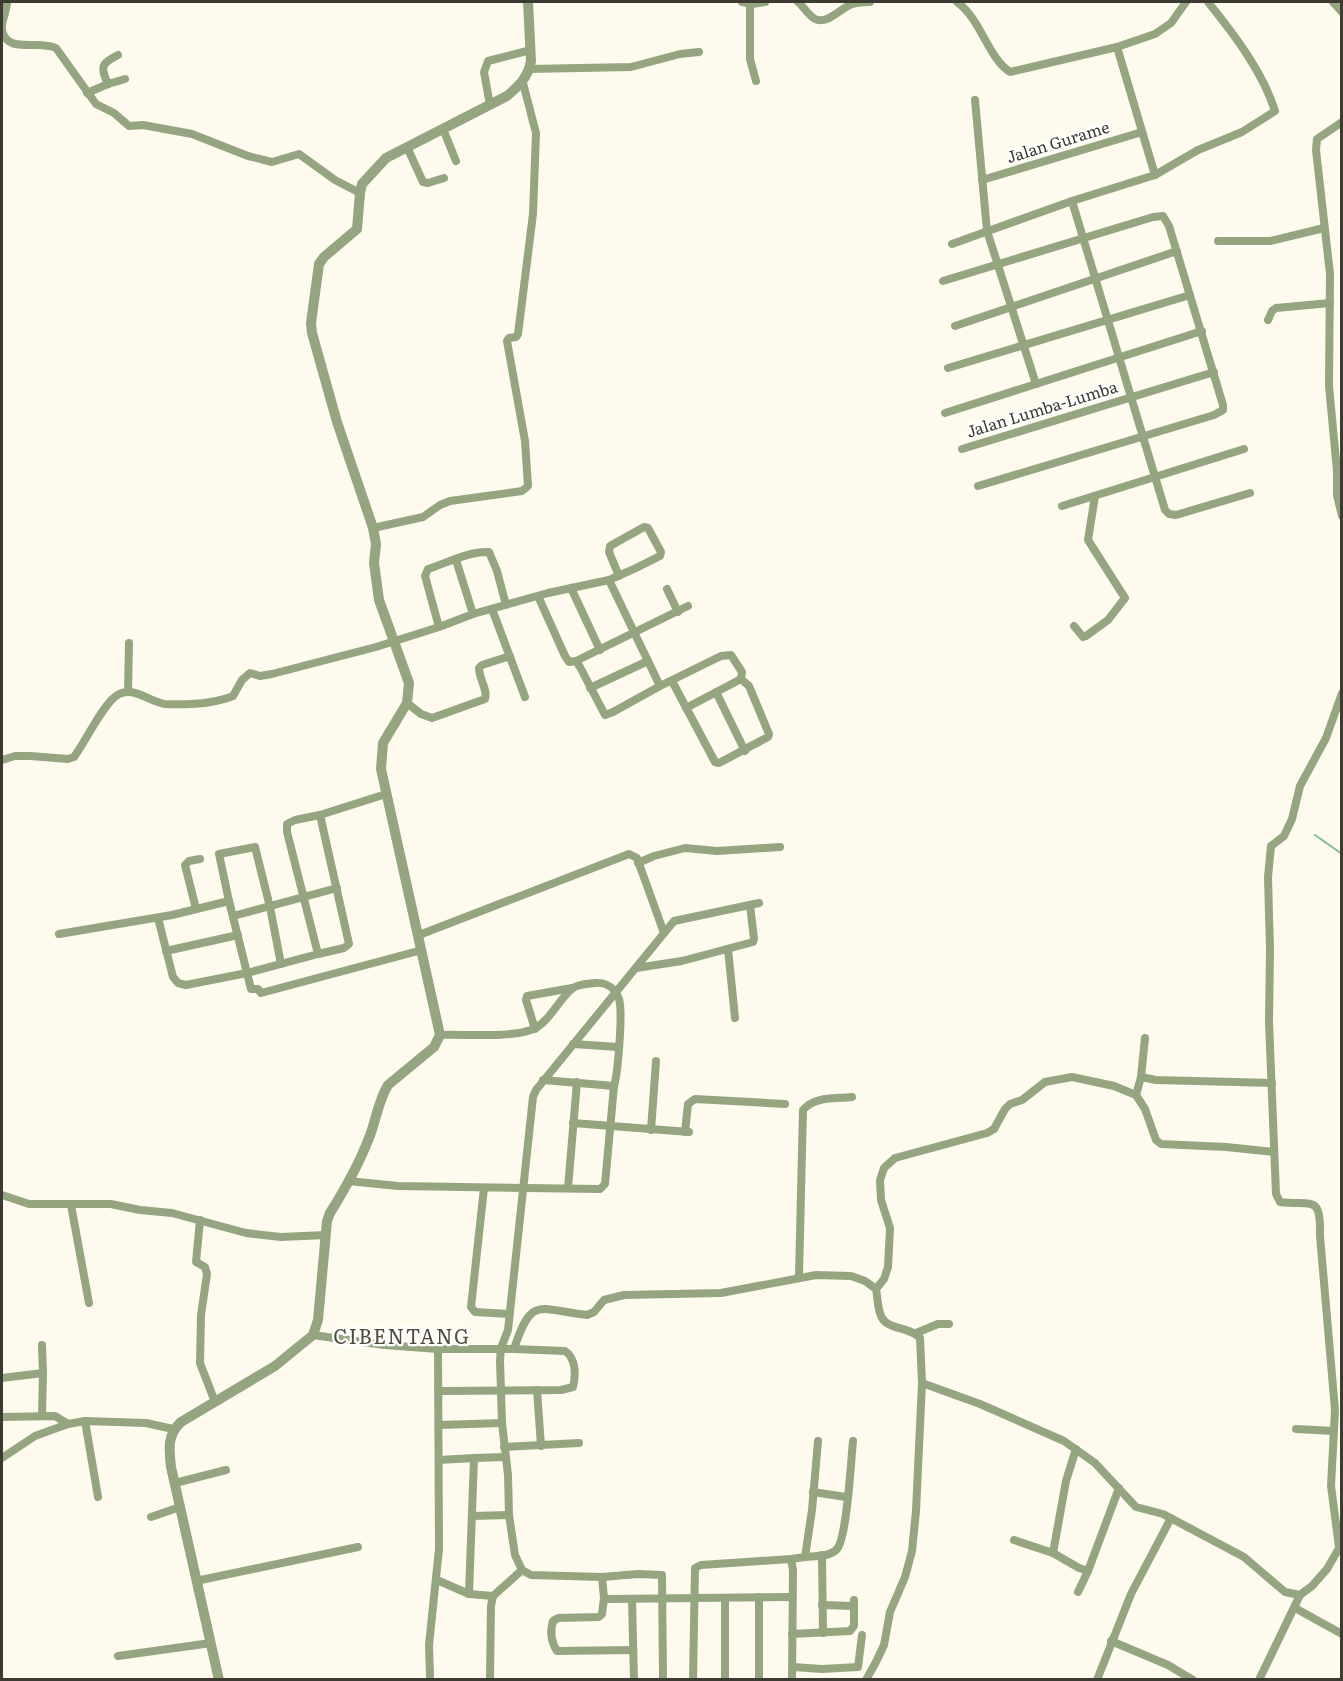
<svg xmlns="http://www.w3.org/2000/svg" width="1343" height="1681" font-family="Literata,serif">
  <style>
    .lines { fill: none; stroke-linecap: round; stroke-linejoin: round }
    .stream { stroke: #7dbe92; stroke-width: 2 }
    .minor { stroke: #95a580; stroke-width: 8 }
    .tertiary { stroke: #95a580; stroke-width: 10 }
    .labels { text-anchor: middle; stroke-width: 4.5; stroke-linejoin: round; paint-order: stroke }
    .street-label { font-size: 16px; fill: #3c3a31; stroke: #fff }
    .quarter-label { font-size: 20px; letter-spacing: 1.5px; fill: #504c39; stroke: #fff }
  </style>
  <rect width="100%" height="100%" fill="#fefbee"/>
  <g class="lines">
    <!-- stream -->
    <path class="stream" d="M 1315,835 L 1342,854"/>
    <!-- minor -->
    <g class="minor">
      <path d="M 7,2 C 7,11 1,20 2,30 C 7,55 38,39 56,48 L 96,104 L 114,113 L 129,126 L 143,125 L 192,134 L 248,156 L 272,162 L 299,154 L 335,180 L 360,193"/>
      <path d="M 742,2 L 752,4 L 765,2"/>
      <path d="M 798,2 C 804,7 808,15 815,19 C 827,25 840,9 850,5 C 856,2 863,2 870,2"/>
      <path d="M 957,2 C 981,19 988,58 1010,72 L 1117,47 L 1155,34 L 1171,23 L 1186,2"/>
      <path d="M 1333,2 L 1342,12"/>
      <path d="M 750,4 L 750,59 L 756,81"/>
      <path d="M 1117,47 L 1155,175 L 1072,201 L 1165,510 L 1169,514 L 1176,515 L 1250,493"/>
      <path d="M 529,69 L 631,67 L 680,54 L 699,52"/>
      <path d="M 108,84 C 100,66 101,64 118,55"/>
      <path d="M 87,93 L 108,84 L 125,79"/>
      <path d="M 975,100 L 987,231 L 1036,384 L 1202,331"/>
      <path d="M 490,105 L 484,72 L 488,61 L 531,50"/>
      <path d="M 1342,122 L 1317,139 L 1316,150 L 1330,274 L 1329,386 L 1337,471 L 1337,495 L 1342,516"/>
      <path d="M 443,129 L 456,161"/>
      <path d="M 407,147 L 423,182 L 428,183 L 444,178"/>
      <path d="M 1155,175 L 1198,150 L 1242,132 L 1275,111 C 1263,72 1233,33 1208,2"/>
      <path d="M 982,180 L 1142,132"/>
      <path d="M 1218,241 L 1270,241 L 1324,228"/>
      <path d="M 952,244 L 1072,201"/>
      <path d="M 943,281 L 1153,217 L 1163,216 L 1169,226 L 1223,405 L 1223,410 L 1214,415 L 978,486"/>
      <path d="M 1268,320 L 1272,311 L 1276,308 L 1330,303"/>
      <path d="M 955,326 L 1177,251"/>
      <path d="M 948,368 L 1190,295"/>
      <path d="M 945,413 L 1036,384"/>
      <path d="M 962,449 L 1214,372"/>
      <path d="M 1062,506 L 1244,449"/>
      <path d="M 373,528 L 423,517 L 440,505 L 450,501 L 522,491 L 528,486 L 525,441 L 507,341 L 509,338 L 516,337 L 518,334 L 533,214 L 536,133 L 523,83"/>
      <path d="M 456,560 L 473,614"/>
      <path d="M 609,580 C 626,573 643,565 660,556 L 661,552 L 648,528 L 644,527 L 610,546 L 609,552 L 619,576"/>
      <path d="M 571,588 L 600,650"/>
      <path d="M 667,589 L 678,612"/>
      <path d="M 538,596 L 565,656 L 569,662 L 576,661 L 580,667 L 605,715 L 613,712 L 660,686"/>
      <path d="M 492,609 L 525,697"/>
      <path d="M 1074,626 L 1083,637 L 1086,636 L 1108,620 L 1125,598 L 1088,540 L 1095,496"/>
      <path d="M 439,627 L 425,576 L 428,569 C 447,563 469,551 489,552 L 497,571 L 506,605"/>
      <path d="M 576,661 L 688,606"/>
      <path d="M 590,688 L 648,661"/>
      <path d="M 128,692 L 129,643"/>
      <path d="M 716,692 L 745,751"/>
      <path d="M 407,703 L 421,714 L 432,718 L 485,699 C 488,690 479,679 479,668 L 482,665 L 510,656"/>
      <path d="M 686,708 L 741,679"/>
      <path d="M 2,760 L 15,756 L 30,756 L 68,759 L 74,757 C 86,741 102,706 116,696 C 132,684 149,702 165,704 C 186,705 213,704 233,696 L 242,680 L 250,673 L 260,676 L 272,674 L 376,647 L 439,627 L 473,614 L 548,593 L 609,580 L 660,686 L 721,656 L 731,655 L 742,672 L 741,679 L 749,686 L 769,734 L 768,737 L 719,763 L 715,762 L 672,681"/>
      <path d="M 638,863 L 654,856 L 685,848 L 717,851 L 780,847"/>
      <path d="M 229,901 L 219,854 L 255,847 L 270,907 L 281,964"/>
      <path d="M 759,903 L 674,921 L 536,1090 L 533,1097 L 508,1330 L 501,1348 L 500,1361 L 502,1423 L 508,1475 L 509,1515 L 515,1555 L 522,1570 L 531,1575 L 602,1577 L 604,1598 L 609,1599 L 792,1597"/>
      <path d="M 196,909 L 185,865 L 189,861 L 200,859"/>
      <path d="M 233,916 L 337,888"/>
      <path d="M 158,918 L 173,977 L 178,983 L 186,985 L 247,973 L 251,989 L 258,989 L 261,993 L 422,950"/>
      <path d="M 59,934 L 172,915 L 229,901 L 247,973 L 318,954 L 287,832 L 287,824 L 295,820 L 320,815 L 386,794"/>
      <path d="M 419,935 L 629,854 L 637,858 L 664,933"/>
      <path d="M 728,949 L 735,1018"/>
      <path d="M 166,951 L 238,935"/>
      <path d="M 318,954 L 344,948 L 349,944 L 320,815"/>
      <path d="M 636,968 L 682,961 L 753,942 L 754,939 L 750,905"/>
      <path d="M 535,1029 L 526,1000 L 527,996 L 572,988"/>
      <path d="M 440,1035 C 466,1034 508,1038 531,1030 C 549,1024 559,998 573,988 C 579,984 588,984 595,983 C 606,982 615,988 619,999 C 623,1012 618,1073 614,1086"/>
      <path d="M 573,1044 L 618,1047"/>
      <path d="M 1141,1077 L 1145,1038"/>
      <path d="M 1136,1095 L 1141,1077 L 1156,1080 L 1272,1083"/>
      <path d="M 573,1123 L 689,1132"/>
      <path d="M 651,1130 L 656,1061"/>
      <path d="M 685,1132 L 688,1104 L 695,1099 L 785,1104"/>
      <path d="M 348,1181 L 398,1186 L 600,1189 L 605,1184 L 614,1086 L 543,1080"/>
      <path d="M 484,1188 L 471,1307 L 475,1312 L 509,1314"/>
      <path d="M 568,1188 L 577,1082"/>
      <path d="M 2,1195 L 29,1204 L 111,1204 L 140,1210 L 172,1213 L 246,1233 L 281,1237 L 326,1235"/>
      <path d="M 71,1205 L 89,1303"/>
      <path d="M 200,1220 L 196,1262 L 205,1267 L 207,1274 L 201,1315 L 200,1363 L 215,1402"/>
      <path d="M 799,1276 L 803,1110 C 815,1096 835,1099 852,1097"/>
      <path d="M 876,1289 L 884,1279 L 888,1267 L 890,1228 L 881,1200 L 880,1180 L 884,1168 L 895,1158 L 987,1133 L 994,1129 L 1005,1109 L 1010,1104 L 1022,1100 L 1045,1082 L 1072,1077 L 1114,1086 L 1136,1095 L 1145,1109 L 1156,1140 L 1161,1144 L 1226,1147 L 1274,1152"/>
      <path d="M 916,1333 L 938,1324 L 949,1324"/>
      <path d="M 313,1335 L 384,1345 L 438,1349 L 514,1349 C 532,1294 539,1310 587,1315 L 594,1312 L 604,1300 L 624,1295 L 721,1293 L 816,1275 L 851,1276 L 865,1281 L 876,1289 C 878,1298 877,1309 882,1318 C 889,1330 911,1327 920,1338 L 922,1383 L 980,1404 L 1064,1441 L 1095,1463 L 1136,1507 L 1163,1514 L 1244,1557 L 1285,1592 L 1300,1595 L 1312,1586 L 1327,1569 L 1342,1543"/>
      <path d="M 2,1378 L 43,1373"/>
      <path d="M 537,1390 L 541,1446"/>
      <path d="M 438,1391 L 561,1390 L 573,1387 C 576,1375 576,1358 565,1351 L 514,1349"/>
      <path d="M 42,1416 L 43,1373 L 42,1345"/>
      <path d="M 2,1417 L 55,1416 L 68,1424"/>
      <path d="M 85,1421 L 98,1497"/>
      <path d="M 439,1425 L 502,1423"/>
      <path d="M 1296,1429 L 1334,1431"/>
      <path d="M 504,1447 L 579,1443"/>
      <path d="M 2,1458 L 35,1436 L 68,1424 L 85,1421 L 146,1423 L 173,1429"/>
      <path d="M 439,1460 L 474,1458"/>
      <path d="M 175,1483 L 226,1470"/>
      <path d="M 813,1492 L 846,1497"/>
      <path d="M 472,1516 L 509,1515"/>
      <path d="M 151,1517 L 180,1507"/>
      <path d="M 1014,1540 L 1053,1553 L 1079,1568 L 1088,1571 L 1119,1488"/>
      <path d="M 1339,1547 L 1331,1486 L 1335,1410 L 1320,1236 C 1321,1194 1313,1206 1280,1202 L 1276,1194 L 1269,1022 L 1270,950 L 1268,877 L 1271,846 L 1284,836 L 1292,819 L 1300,786 L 1326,738 L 1342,693"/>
      <path d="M 1053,1553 L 1066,1481 L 1076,1449"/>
      <path d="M 822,1555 L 823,1633"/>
      <path d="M 805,1557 C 815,1556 830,1557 837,1549 C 847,1538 851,1460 853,1441"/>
      <path d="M 602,1577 L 638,1574 L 662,1575 L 663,1680"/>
      <path d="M 437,1580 L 469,1594 L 493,1596"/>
      <path d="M 196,1581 L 358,1547"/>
      <path d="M 1078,1592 L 1088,1571"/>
      <path d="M 469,1594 L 474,1458 L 505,1457"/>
      <path d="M 759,1597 L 759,1680"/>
      <path d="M 604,1598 L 602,1614 L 599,1617 L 558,1618 L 553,1621 C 550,1631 551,1642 557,1651 L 632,1650"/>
      <path d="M 725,1598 L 725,1680"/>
      <path d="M 632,1599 L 634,1680"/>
      <path d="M 822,1605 L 854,1606"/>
      <path d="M 1295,1608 L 1342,1634"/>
      <path d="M 792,1634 L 850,1631 L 854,1626 L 854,1600"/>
      <path d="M 1111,1641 L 1168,1665 L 1193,1680"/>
      <path d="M 118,1656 L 211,1643"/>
      <path d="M 793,1667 L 822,1669 L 858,1667 L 862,1635"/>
      <path d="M 430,1676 L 429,1645 L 439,1549 L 438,1349"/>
      <path d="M 490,1680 L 491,1606 L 493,1596 L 522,1570"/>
      <path d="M 693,1680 L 695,1568 L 701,1565 L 791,1559"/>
      <path d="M 792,1680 L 793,1570 L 791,1559 L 805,1557 L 812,1510 L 818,1441"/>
      <path d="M 866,1680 L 876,1662 L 884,1645 L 890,1612 L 905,1577 L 912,1551 L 916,1511 L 922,1383"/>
      <path d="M 1097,1680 L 1131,1594 L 1171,1518"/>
      <path d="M 1259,1680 L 1300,1595"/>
    </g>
    <!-- tertiary -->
    <path class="tertiary" d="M 219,1680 L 171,1467 C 169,1449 167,1435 181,1422 L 275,1366 L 313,1335 L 318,1320 L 327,1221 L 330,1213 C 345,1189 359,1164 369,1138 C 376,1121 378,1101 388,1085 L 434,1047 L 440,1035 L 381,769 L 383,743 L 407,703 L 409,683 L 379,600 L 374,563 L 376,544 L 373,528 L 337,422 L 312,333 L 311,323 L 319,264 L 324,257 L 357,229 L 360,193 L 362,184 L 386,158 L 507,96 C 520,85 528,77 531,61 L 528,2"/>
  </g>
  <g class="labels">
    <!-- street labels -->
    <g class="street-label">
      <text transform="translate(1058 142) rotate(-17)" y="6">Jalan Gurame</text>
      <text transform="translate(1042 409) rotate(-17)" y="6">Jalan Lumba-Lumba</text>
    </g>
    <!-- quarter labels -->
    <g class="quarter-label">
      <text x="402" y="1344">CIBENTANG</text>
    </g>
  </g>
  <!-- border -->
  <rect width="1343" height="1681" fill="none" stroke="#3c3a31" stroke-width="6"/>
</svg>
